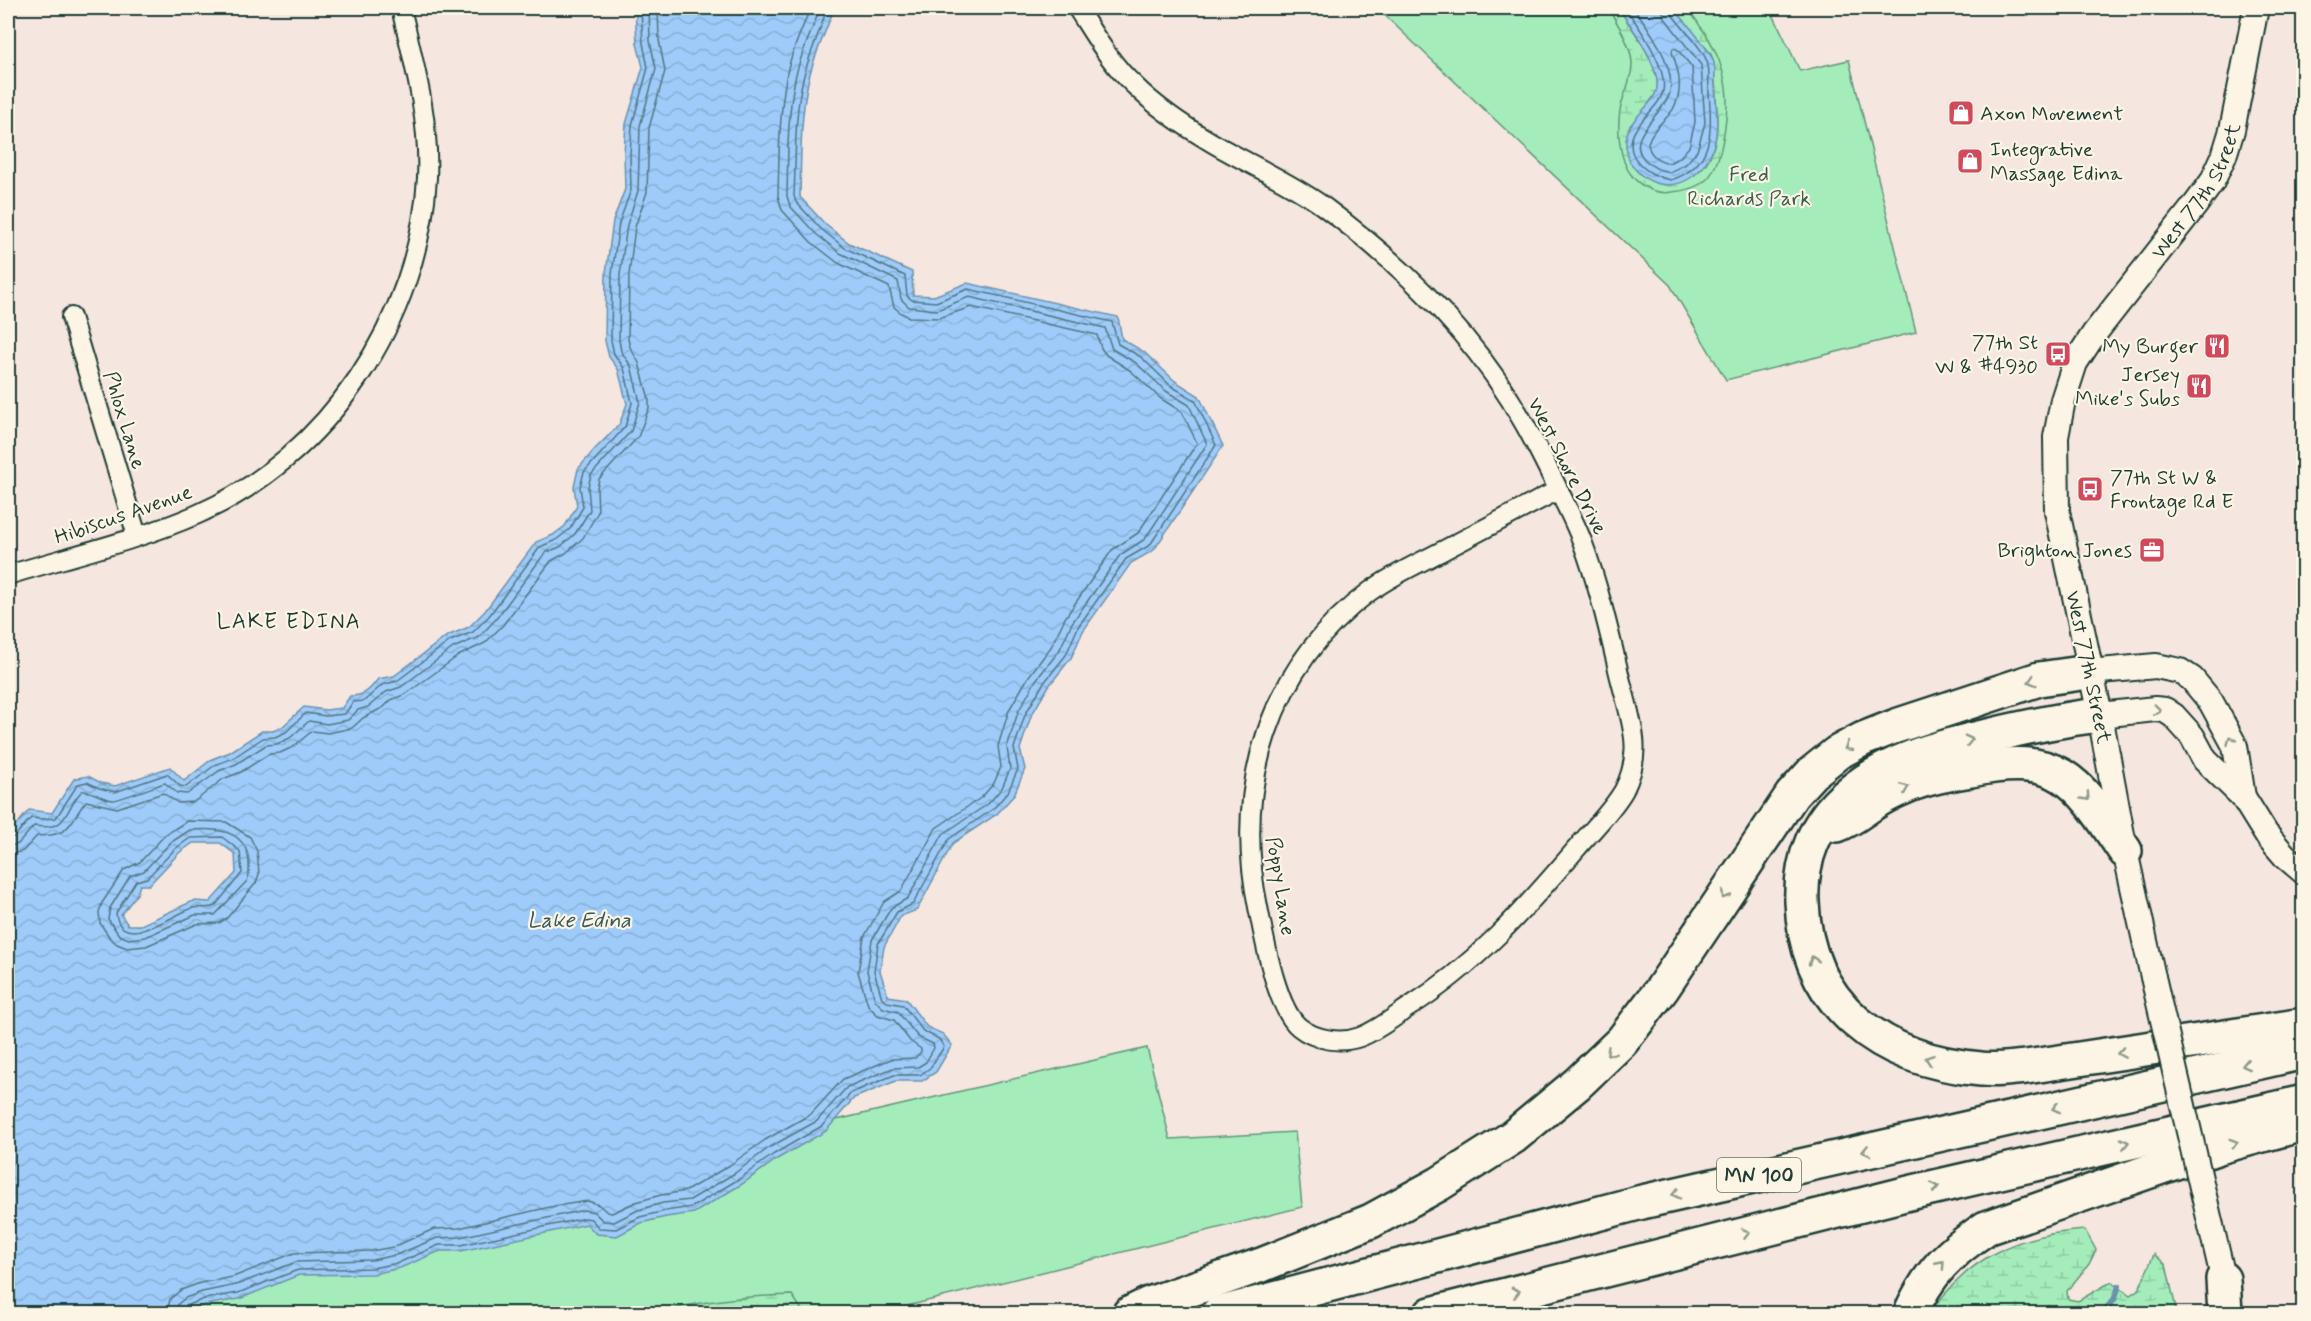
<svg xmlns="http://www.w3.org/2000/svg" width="2311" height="1321" font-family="Mynerve,sans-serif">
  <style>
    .green { fill: #a4edbb; stroke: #629578; stroke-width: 1.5 }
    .wetland { fill: url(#wetland-marsh); stroke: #629578; stroke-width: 1.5 }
    .water { fill: url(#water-waves); stroke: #6b92aa; stroke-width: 1.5; fill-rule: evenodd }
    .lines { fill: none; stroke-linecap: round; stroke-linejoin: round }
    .shore { stroke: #527683; stroke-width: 1.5 }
    .stream { stroke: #6b92aa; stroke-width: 6 }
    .minor-casing { stroke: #1f3d34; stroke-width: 22 }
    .tertiary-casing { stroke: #1f3d34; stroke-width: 28 }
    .motorway-casing { stroke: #1f3d34; stroke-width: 38 }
    .minor { stroke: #fcf5e5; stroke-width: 18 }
    .tertiary { stroke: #fcf5e5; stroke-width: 24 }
    .motorway { stroke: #fcf5e5; stroke-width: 33 }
    .tertiary-bridge-casing { stroke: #1f3d34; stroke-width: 28; stroke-linecap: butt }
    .tertiary-bridge { stroke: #fcf5e5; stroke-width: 24 }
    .oneway { stroke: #8e998c }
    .labels { text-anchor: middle; stroke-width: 4.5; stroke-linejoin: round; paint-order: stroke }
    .shield { fill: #fcf5e5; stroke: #617469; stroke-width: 1.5 }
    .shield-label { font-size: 20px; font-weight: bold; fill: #1f3d34 }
    .poi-label { font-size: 21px; fill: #1f3d34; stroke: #fcf5e5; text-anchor: end }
    .park-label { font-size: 21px; fill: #3a604f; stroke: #fcf5e5 }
    .street-label { font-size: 21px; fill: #1f3d34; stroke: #fcf5e5 }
    .neighbourhood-label { font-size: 22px; letter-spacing: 1.5px; fill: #1f3d34; stroke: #fcf5e5 }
    .water-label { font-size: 22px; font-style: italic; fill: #38595b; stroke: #fcf5e5 }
  </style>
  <defs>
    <pattern id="wetland-marsh" width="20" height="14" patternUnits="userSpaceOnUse" patternTransform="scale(1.5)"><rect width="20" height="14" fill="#a4edbb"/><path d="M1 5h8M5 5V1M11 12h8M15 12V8" fill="none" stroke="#8dcca1"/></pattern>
    <pattern id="water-waves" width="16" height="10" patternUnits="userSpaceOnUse" patternTransform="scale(1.5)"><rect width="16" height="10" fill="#9ecbf9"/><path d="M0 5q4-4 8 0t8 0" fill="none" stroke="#88afd6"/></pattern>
  </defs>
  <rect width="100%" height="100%" fill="#f5e6e0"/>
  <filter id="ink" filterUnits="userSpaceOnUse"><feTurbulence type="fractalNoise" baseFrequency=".0167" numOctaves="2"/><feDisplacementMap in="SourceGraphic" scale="12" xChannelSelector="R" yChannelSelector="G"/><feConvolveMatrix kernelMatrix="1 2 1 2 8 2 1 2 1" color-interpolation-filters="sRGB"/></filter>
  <g filter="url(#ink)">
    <!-- green -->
    <g class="green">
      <path d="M 1377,8 L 1770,8 L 1800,71 L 1849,60 L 1916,332 L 1726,380 L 1670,285 Z"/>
      <path d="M 1147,1048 L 1170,1139 L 1295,1132 L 1302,1207 L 879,1313 L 8,1314 L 8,1312 Z"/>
    </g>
    <!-- wetland -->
    <g class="wetland">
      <path d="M 1608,8 L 1618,8 C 1630,25 1662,68 1657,90 C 1655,98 1636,119 1629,127 L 1646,178 C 1666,187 1669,187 1689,178 C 1730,157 1714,99 1714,63 L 1711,54 L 1674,8 L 1687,8 C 1691,14 1696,19 1700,26 C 1715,45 1726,73 1727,98 C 1727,119 1722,166 1706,180 C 1697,188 1684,191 1672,192 C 1657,195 1642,188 1632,176 C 1619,160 1617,130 1620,110 C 1623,95 1631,82 1632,66 C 1633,49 1617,22 1608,8 Z"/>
      <path d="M 2085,1230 L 2096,1250 L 2089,1264 L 2067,1291 L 2068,1299 L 2078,1301 L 2111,1282 L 2130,1295 L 2139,1289 L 2154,1254 L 2166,1265 L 2177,1313 L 1930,1313 C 1969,1257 2017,1234 2085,1230 Z"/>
      <path d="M 792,1295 L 802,1310 L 802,1313 L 658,1313 C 701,1300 746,1296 792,1295 Z"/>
    </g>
    <!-- water -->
    <g class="water">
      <path d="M 635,8 L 834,8 C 826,33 813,56 808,82 C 800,119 801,160 800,197 L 826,225 L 849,243 L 912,272 L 913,295 L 934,296 L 967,283 L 1118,317 L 1122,339 L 1144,352 L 1175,381 L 1199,396 L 1223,446 L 1154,550 L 1131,563 L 1083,631 L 1071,658 L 1048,687 L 1031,716 L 1020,749 L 1025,769 L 1014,795 L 997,814 L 953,843 L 917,910 L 901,916 L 884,947 L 880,971 L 888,996 L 906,999 L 927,1027 L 943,1034 L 952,1045 L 936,1072 L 922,1081 L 896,1081 L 854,1098 L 826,1131 L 777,1159 L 742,1184 L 694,1213 L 666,1217 L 641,1223 L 617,1236 L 596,1234 L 587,1224 L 461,1251 L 440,1251 L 400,1268 L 373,1274 L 299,1275 L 239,1299 L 205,1305 L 183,1313 L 8,1313 L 8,835 L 29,810 L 52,813 L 74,779 L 88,776 L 101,783 L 115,786 L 170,767 L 184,781 L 212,759 L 230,752 L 262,731 L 273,731 L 282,727 L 304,707 L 326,710 L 342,708 L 350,696 C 364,696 370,690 378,679 L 394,676 L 447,636 L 469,627 L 485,611 L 536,542 L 553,535 L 565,526 L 577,506 L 574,487 L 578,469 L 595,449 L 619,425 L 627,404 L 618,369 L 609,357 L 605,341 L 606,273 L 613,221 L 625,189 L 624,153 L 626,124 L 643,67 L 637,44 ZM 193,843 L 220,843 L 235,854 L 236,873 L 210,902 L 193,901 L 141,925 L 128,925 L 121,915 L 137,894 L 140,885 L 149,885 L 179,853 Z"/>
      <path d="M 1618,8 L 1674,8 C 1683,20 1712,51 1714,63 C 1716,70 1714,78 1715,86 C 1716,108 1721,136 1709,157 C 1692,188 1658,195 1634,168 C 1629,163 1628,158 1627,152 C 1619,120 1654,109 1657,88 C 1660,66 1631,25 1618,8 Z"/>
    </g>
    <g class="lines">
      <!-- shore -->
      <g class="shore">
        <path d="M 1625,8 C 1639,26 1668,68 1663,91 C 1660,105 1644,116 1636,129 C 1620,155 1647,176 1671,180 C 1714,166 1712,131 1709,93 C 1708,81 1711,67 1705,57 C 1698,43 1681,27 1671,13 L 1670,8"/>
        <path d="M 1634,8 C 1649,28 1676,66 1670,92 C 1666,113 1622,137 1645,160 C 1652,167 1660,171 1670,172 L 1686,164 L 1697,151 L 1705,123 L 1701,65 L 1664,17 L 1662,8"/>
        <path d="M 1673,48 L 1677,49 L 1692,67 L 1695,122 L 1689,147 L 1680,157 L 1669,163 C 1657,160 1649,155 1648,143 C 1651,132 1660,124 1668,116 C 1685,97 1680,73 1672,52 Z"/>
        <path d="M 187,821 L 226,822 L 250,837 L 257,851 L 259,874 L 256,883 L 227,918 L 219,923 L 197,924 L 146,946 L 127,948 L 117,944 L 110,938 L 100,923 L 99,912 L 102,903 L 124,870 L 140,862 L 165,835 Z"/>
        <path d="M 190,830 C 216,828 246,829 249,862 C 249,869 250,874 247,881 L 215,915 L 195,915 L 145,937 L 129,939 L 119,935 L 108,919 L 110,908 L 130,876 L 144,871 L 170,843 Z"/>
        <path d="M 222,837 L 240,851 L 242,873 L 215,906 C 207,910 200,906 192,908 C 173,915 120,953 116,913 L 136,881 L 147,878 L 175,849 L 190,838 Z"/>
        <path d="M 8,839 L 14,837 L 31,818 L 42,819 L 56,818 L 78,784 L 87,782 L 99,788 L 115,792 L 167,774 L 180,786 L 186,787 L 215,765 L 233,758 L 263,738 L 275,737 L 286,732 L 306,713 L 326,716 L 345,714 L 353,702 L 364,701 L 382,685 L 397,681 L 450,641 L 473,632 L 489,616 L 540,547 L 556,540 L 570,529 L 583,507 L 580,487 L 584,472 L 625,427 L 632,403 L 624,368 L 614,354 L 611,340 L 612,274 L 619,223 L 631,190 L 630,154 L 632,125 L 648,68 L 643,43 L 641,8"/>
        <path d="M 8,846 L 18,844 L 34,826 C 71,831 62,811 82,791 C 93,790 103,800 114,800 C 122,799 155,786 165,783 L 177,793 L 187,794 L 219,771 L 236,764 L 266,745 L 277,744 L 290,738 L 309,721 L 327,724 L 348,720 L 358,710 L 368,707 L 386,692 L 401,687 L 453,648 L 479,637 L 496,619 L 545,553 L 560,547 L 575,534 L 590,510 L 588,487 L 591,475 L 631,431 L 640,402 L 631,366 L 621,351 L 619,340 L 620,275 L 627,225 L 638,191 L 640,126 L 656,69 L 650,41 L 649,8"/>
        <path d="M 8,855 L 23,851 L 37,836 C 72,836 68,824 86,801 L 117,808 L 163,793 L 178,803 L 194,802 L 223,779 L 241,772 L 269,754 L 280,753 L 293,747 L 312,731 L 328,733 L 352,728 L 363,718 L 384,707 L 391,700 L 406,694 L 458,656 L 485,643 L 503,625 L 551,561 L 566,553 L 583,538 L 598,512 L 597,488 L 599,479 L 638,437 L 649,408 L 649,399 L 639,363 L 630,347 L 628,339 L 629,275 L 635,227 L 647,192 L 649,128 L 665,71 L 659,40 L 658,8"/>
        <path d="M 167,1314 L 170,1299 L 181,1290 L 200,1283 L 233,1277 L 294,1253 L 371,1251 L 393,1247 L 434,1229 L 459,1228 L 550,1207 L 588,1201 L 599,1205 L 607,1212 L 612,1213 L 636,1202 L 661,1195 L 686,1191 L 730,1165 L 765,1140 L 811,1114 L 843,1079 L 891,1059 L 915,1058 L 921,1052 L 921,1049 L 910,1041 L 894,1020 L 877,1015 L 868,1005 L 858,972 L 864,937 L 884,902 L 901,891 L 936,828 L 982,797 L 994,783 L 1001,767 L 998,746 L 1009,710 L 1029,676 L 1051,647 L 1065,618 L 1112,550 L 1138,533 L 1197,443 L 1182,412 L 1160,398 L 1131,371 L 1106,355 L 1101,348 L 1097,335 L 971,307 L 939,318 L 909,317 L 901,313 L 894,307 L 889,287 L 838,263 L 811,242 L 782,210 L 778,196 C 779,157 779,117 786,78 C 790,53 802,31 810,8"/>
        <path d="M 176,1314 L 178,1304 L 185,1298 L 202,1292 L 236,1285 L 296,1262 L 372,1260 L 396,1255 L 437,1238 L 460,1237 L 584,1210 L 594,1212 L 603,1221 L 614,1222 L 638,1210 L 663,1203 L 690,1200 L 735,1173 L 770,1147 L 817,1121 L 847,1087 L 893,1068 L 918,1067 L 926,1062 L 934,1048 L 933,1044 L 918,1037 L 898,1012 L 883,1008 L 875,1000 L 867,971 L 872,940 L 891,908 L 908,898 L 943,834 L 988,804 L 1002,788 L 1010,769 L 1007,747 L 1018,712 L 1036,680 L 1059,651 L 1072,623 L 1120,555 L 1145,539 L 1207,444 L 1189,405 L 1166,391 L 1136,363 L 1112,349 L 1105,328 L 969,297 L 937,310 L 909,307 L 901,299 L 898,281 L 840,253 L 816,234 L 790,206 L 787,196 C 788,157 787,117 795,79 C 800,54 812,32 820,8"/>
        <path d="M 183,1314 L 186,1306 L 204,1299 L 238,1293 L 298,1270 L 372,1268 L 398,1263 L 439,1245 L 461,1245 L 585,1218 L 591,1219 L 599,1228 L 616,1229 L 640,1217 L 665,1211 L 692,1207 L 739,1179 L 774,1154 L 822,1126 L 851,1093 L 894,1075 L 920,1075 L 930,1068 L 944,1047 L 939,1039 L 923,1031 L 903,1005 L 887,1002 L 882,998 L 874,971 L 878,944 L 897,912 L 913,904 L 949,839 L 993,809 L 1008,792 L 1018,769 L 1014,748 L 1025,715 L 1043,684 L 1066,655 L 1078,627 L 1126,559 L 1150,545 L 1216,445 L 1195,400 L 1171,386 L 1141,357 L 1118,344 L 1112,322 L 968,289 L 936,302 L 912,300 L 907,296 L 905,276 L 845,248 L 821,229 L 796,202 L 794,196 C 796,158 794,116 803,79 C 809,54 820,32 827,8"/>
      </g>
      <!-- stream -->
      <path class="stream" d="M 2101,1314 L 2114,1300 L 2119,1286"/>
      <defs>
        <g id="minor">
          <path d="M 1077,8 C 1094,34 1110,63 1134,85 C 1156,107 1184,126 1211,142 C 1248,164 1288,181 1323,206 C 1403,265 1477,338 1525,425 C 1534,441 1542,457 1550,473 C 1561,495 1573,518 1582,541 C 1597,581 1607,623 1617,665 C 1622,689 1631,713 1634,738 C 1636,755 1632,774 1624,790 C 1612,811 1592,830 1577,848 C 1524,910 1476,965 1406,1009 C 1392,1019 1376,1031 1360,1037 C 1341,1044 1315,1040 1299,1027 C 1276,1008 1264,937 1258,907 C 1233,787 1269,667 1369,592 C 1392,575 1419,563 1444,550 C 1482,530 1520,510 1558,490"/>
          <path d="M 71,317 L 137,536"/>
          <path d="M 8,575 C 70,556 139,540 198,514 C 328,457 419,319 427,178 C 430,121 414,63 401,8"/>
        </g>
        <g id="tertiary">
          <path d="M 2089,672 L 2156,666 L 2180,671 L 2192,679 L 2211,702 L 2235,746 L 2243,797"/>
          <path d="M 2100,715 L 2155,709 L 2165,710 L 2174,716 L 2192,736 L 2205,760 L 2243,797 L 2266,834 L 2285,856 L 2304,872"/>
          <path id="s1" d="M 2153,977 L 2125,851 L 2100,715 L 2057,511 L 2056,437 L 2063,400 L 2075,363 L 2094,334 L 2196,204 L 2212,182 L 2224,156 L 2232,130 L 2256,8"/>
          <path d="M 2211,1226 L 2227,1294"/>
        </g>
        <g id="motorway">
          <path d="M 2100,715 C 2062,719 2026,727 1988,736 C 1937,748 1889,759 1848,794 C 1815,821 1800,860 1802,902 C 1806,1006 1882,1061 1981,1069 C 1996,1071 2012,1068 2026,1067 L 2304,1025"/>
          <path d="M 1837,825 C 1851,820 1860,812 1872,804 C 1881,798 1891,793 1900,789 C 1922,778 1948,774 1971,770 C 2062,751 2078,782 2125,851"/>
          <path d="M 2223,1279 L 2225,1314"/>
          <path d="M 1129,1314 L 1149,1304 L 1264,1264 L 1371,1221 L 1439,1184 L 1513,1137 L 1577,1084 L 1622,1041 L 1662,989 L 1792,795 L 1812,773 L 1837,753 L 1863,739 L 1896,726 L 2039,679 L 2089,672"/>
          <path d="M 1218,1314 L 1642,1202 L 2304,1052"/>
          <path d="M 1431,1314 L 1909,1193 L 2304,1102"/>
          <path d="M 1910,1314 C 1929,1272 1949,1253 1986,1228 L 2219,1147 L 2295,1126"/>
        </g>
      </defs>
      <!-- minor casing -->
      <use href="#minor" class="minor-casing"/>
      <!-- tertiary casing -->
      <use href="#tertiary" class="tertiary-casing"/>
      <!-- motorway casing -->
      <use href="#motorway" class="motorway-casing"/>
      <!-- minor -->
      <use href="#minor" class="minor"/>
      <!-- tertiary -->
      <use href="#tertiary" class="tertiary"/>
      <!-- motorway -->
      <use href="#motorway" class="motorway"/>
      <defs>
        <path id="tertiary-bridge" d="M 2153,977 L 2211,1226"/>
      </defs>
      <!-- tertiary-bridge casing -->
      <use href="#tertiary-bridge" class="tertiary-bridge-casing"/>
      <!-- tertiary-bridge -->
      <use href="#tertiary-bridge" class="tertiary-bridge"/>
    </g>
    <!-- one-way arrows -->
    <defs><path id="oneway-chevron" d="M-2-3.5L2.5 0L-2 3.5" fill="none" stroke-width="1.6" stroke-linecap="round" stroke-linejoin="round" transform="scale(1.5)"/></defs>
    <g class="oneway">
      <use href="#oneway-chevron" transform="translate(2032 681) rotate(163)"/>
      <use href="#oneway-chevron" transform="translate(2157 710) rotate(7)"/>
      <use href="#oneway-chevron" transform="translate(1969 740) rotate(-13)"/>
      <use href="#oneway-chevron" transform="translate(2231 740) rotate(-115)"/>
      <use href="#oneway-chevron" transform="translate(1848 747) rotate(151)"/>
      <use href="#oneway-chevron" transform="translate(1905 788) rotate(-22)"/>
      <use href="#oneway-chevron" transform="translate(2086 797) rotate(47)"/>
      <use href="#oneway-chevron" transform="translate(1725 895) rotate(123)"/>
      <use href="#oneway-chevron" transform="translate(1813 960) rotate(-108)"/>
      <use href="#oneway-chevron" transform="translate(1610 1052) rotate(136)"/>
      <use href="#oneway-chevron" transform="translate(2121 1053) rotate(171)"/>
      <use href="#oneway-chevron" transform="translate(1929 1059) rotate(-161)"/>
      <use href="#oneway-chevron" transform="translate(2246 1065) rotate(167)"/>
      <use href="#oneway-chevron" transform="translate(2056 1108) rotate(167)"/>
      <use href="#oneway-chevron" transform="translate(2125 1143) rotate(-13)"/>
      <use href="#oneway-chevron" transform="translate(2234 1143) rotate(-16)"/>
      <use href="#oneway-chevron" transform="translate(1866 1151) rotate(167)"/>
      <use href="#oneway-chevron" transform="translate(1935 1187) rotate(-13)"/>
      <use href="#oneway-chevron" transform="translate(1676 1194) rotate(167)"/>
      <use href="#oneway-chevron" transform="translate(1746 1233) rotate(-14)"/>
      <use href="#oneway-chevron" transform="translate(1941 1264) rotate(-48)"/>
      <use href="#oneway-chevron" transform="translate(1516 1292) rotate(-14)"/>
    </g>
  </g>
  <!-- icons -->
  <defs>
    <symbol id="shop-square" viewBox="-11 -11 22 22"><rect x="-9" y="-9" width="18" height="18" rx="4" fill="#d1495b" stroke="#fcf5e5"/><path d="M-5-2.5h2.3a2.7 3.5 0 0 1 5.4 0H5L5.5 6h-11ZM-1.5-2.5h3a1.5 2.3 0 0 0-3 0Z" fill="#fff"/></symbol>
    <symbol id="restaurant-square" viewBox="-11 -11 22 22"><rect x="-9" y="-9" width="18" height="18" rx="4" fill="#d1495b" stroke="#fcf5e5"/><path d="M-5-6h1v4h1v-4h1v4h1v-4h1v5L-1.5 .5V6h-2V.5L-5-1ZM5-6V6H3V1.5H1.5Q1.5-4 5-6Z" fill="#fff"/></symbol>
    <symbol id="bus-square" viewBox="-11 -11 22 22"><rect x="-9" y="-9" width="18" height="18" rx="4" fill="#d1495b" stroke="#fcf5e5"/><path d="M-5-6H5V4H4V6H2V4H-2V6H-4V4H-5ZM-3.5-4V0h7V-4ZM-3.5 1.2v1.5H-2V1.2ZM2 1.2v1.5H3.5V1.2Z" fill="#fff"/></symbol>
    <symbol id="office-square" viewBox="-11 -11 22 22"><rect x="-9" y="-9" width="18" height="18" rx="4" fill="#d1495b" stroke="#fcf5e5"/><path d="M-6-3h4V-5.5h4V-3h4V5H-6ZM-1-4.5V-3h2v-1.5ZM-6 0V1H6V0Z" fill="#fff"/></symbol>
  </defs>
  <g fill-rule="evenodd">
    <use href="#shop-square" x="1946" y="98" width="30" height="30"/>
    <use href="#shop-square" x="1955" y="146" width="30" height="30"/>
    <use href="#restaurant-square" x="2202" y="331" width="30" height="30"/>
    <use href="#bus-square" x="2043" y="339" width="30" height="30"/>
    <use href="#restaurant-square" x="2184" y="371" width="30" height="30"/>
    <use href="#bus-square" x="2075" y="474" width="30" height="30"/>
    <use href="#office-square" x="2137" y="535" width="30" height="30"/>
  </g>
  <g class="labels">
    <!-- shield labels -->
    <rect class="shield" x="1717" y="1158" width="84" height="34" rx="4.5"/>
    <g class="shield-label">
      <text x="1759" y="1182">MN 100</text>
    </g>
    <!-- poi labels -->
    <g class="poi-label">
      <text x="1980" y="120" text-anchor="start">Axon Movement</text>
      <text x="1990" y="156" text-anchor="start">Integrative<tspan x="1990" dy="24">Massage Edina</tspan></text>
      <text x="2038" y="349">77th St<tspan x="2038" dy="24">W &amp; #4930</tspan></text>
      <text x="2198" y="353">My Burger</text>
      <text x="2180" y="381">Jersey<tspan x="2180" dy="24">Mike's Subs</tspan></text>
      <text x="2110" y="484" text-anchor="start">77th St W &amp;<tspan x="2110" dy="24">Frontage Rd E</tspan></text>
      <text x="2132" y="557">Brighton Jones</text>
    </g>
    <!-- park labels -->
    <g class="park-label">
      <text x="1749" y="181">Fred<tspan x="1749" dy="24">Richards Park</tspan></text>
    </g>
    <!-- street labels -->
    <g class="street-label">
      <text dy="7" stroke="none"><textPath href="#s1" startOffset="838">West 77th Street</textPath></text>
      <text transform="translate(125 420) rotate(73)" y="7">Phlox Lane</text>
      <text transform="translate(1568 466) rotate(63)" y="7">West Shore Drive</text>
      <text transform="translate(123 514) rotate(-19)" y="7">Hibiscus Avenue</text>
      <text transform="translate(2089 667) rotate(78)" y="7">West 77th Street</text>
      <text transform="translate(1281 886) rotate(81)" y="7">Poppy Lane</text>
    </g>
    <!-- neighbourhood labels -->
    <g class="neighbourhood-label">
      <text x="289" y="628">LAKE EDINA</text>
    </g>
    <!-- water labels -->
    <g class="water-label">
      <text x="579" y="927">Lake Edina</text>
    </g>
  </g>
  <!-- margin -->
  <rect width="2311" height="1321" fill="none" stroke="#fcf5e5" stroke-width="30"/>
  <rect x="15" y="15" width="2281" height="1291" fill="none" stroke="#1f3d34" stroke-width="2" filter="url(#ink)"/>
</svg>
